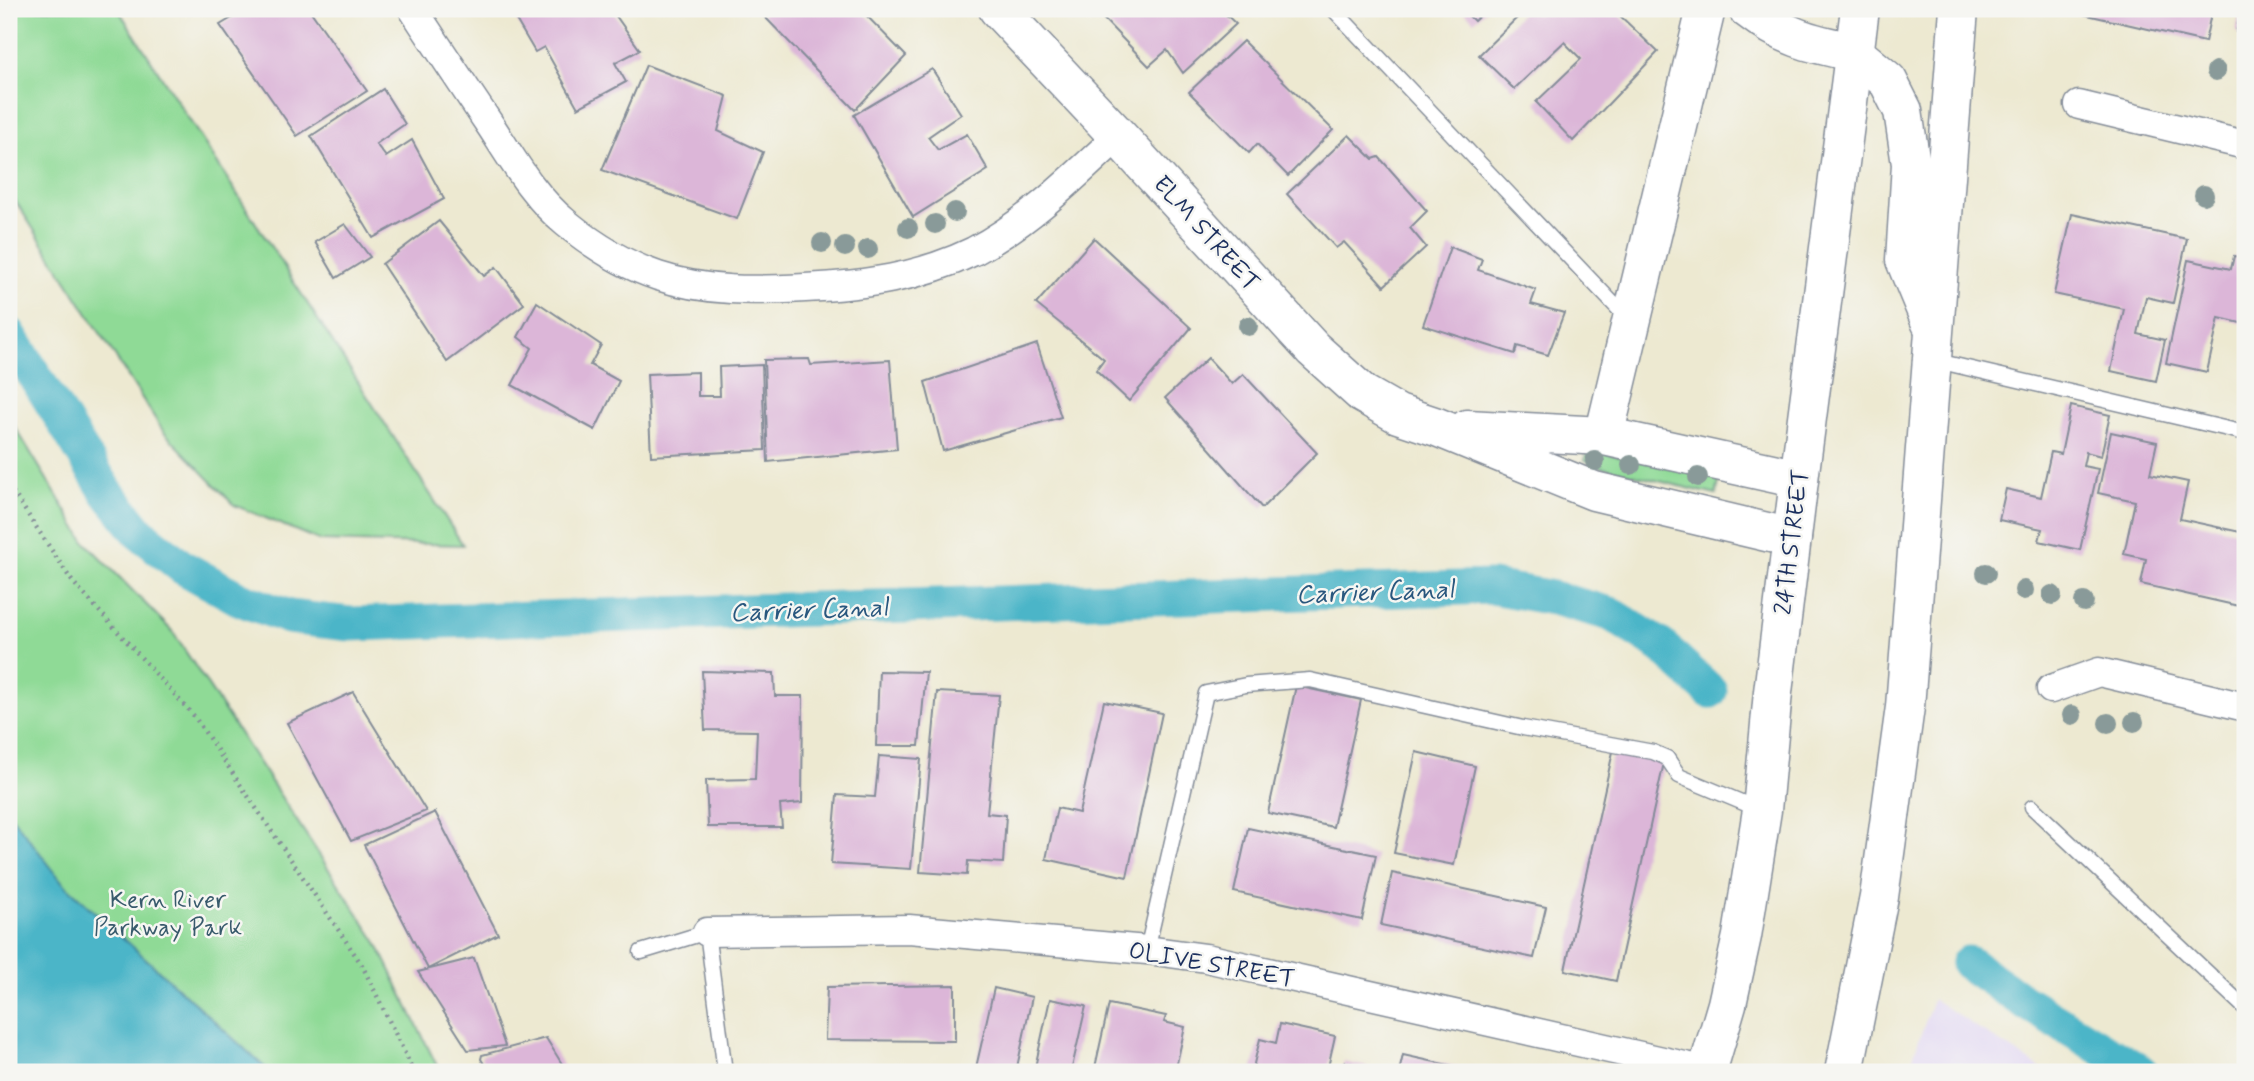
<svg xmlns="http://www.w3.org/2000/svg" width="2254" height="1081" font-family="Mynerve,sans-serif">
  <style>
    .built { fill: #e0d4f4 }
    .green { fill: #8fda96; stroke: #55847a; stroke-width: 2 }
    .water { fill: #4bb5c8; stroke: #337293; stroke-width: 2 }
    .lines { fill: none; stroke-linecap: round; stroke-linejoin: round }
    .canal { stroke: #4bb5c8; stroke-width: 35 }
    .building { fill: #dcb6d8 }
    .lane-casing { stroke: #848c98; stroke-width: 17 }
    .street-casing { stroke: #848c98; stroke-width: 31 }
    .secondary-casing { stroke: #848c98; stroke-width: 41 }
    .primary-casing { stroke: #848c98; stroke-width: 41 }
    .path { stroke: #848c98; stroke-width: 4.5; stroke-dasharray: 2 5; stroke-linecap: butt }
    .lane { stroke: #fff; stroke-width: 14 }
    .street { stroke: #fff; stroke-width: 28 }
    .secondary { stroke: #fff; stroke-width: 38 }
    .primary { stroke: #fff; stroke-width: 38 }
    .tree { fill: #899a99 }
    .labels { text-anchor: middle; stroke-width: 5; stroke-linejoin: round; paint-order: stroke }
    .street-label { font-size: 24px; fill: #1b2f5e; stroke: #f6f6f2 }
    .park-label { font-size: 24px; fill: #385a6c; stroke: #f6f6f2 }
    .water-label { font-size: 26px; font-style: italic; fill: #29577e; stroke: #f6f6f2 }
  </style>
  <rect width="100%" height="100%" fill="#f6f6f2"/>
  <filter id="ink" filterUnits="userSpaceOnUse"><feTurbulence type="fractalNoise" baseFrequency=".0143" numOctaves="2"/><feDisplacementMap in="SourceGraphic" scale="14" xChannelSelector="R" yChannelSelector="G"/><feConvolveMatrix kernelMatrix="1 2 1 2 8 2 1 2 1" color-interpolation-filters="sRGB"/></filter>
  <filter id="wash" filterUnits="userSpaceOnUse"><feTurbulence type="fractalNoise" baseFrequency=".00686" numOctaves="4" result="noise"/><feDisplacementMap in="SourceGraphic" scale="28" xChannelSelector="R" yChannelSelector="G"/><feGaussianBlur stdDeviation="1.57" result="paint"/><feColorMatrix in="noise" values="0 0 0 0 0 0 0 0 0 0 0 0 0 0 0 0 0 1.4 0 .05"/><feComposite in="paint" operator="in"/></filter>
  <g filter="url(#wash)">
    <rect width="100%" height="100%" fill="#ede9d1"/>
    <!-- built -->
    <path class="built" d="M 1933,999 L 2046,1072 L 1908,1072 Z"/>
    <!-- green -->
    <g class="green">
      <path d="M 9,9 L 118,9 L 463,545 L 321,541 L 234,505 L 163,431 L 9,191 Z"/>
      <path d="M 9,417 L 85,542 L 172,631 L 376,941 L 440,1072 L 9,1072 Z"/>
      <path d="M 1588,449 L 1720,478 L 1716,495 L 1602,467 L 1585,460 Z"/>
    </g>
    <!-- water -->
    <path class="water" d="M 9,813 L 64,884 L 270,1072 L 9,1072 Z"/>
    <g class="lines">
      <!-- canal -->
      <g class="canal">
        <path d="M 9,334 L 107,492 L 139,532 L 182,567 L 240,599 L 289,617 L 350,624 L 1492,587 L 1553,598 L 1611,614 L 1660,645 L 1710,691"/>
        <path d="M 1968,963 L 2020,999 L 2141,1072"/>
      </g>
    </g>
    <g id="blocks">
      <!-- building -->
      <g class="building">
        <path d="M 247,9 L 309,9 L 367,91 L 297,136 L 220,25 Z"/>
        <path d="M 530,9 L 611,9 L 640,50 L 615,63 L 626,82 L 578,108 L 544,47 L 535,52 L 515,18 Z"/>
        <path d="M 768,9 L 860,9 L 906,56 L 855,110 L 762,14 Z"/>
        <path d="M 1094,9 L 1220,9 L 1236,24 L 1183,73 L 1167,50 L 1149,66 Z"/>
        <path d="M 1462,9 L 1487,9 L 1474,21 Z"/>
        <path d="M 1526,9 L 1537,15 L 1543,9 L 1613,9 L 1658,52 L 1573,141 L 1536,102 L 1581,59 L 1564,42 L 1514,89 L 1479,55 Z"/>
        <path d="M 2061,9 L 2212,9 L 2205,42 Z"/>
        <path d="M 2241,9 L 2245,9 L 2245,34 L 2236,32 Z"/>
        <path d="M 1243,41 L 1333,130 L 1288,176 L 1257,144 L 1249,153 L 1189,92 Z"/>
        <path d="M 646,65 L 727,96 L 718,131 L 763,152 L 737,219 L 602,170 Z"/>
        <path d="M 932,69 L 961,114 L 928,137 L 938,150 L 967,134 L 988,170 L 913,217 L 854,115 Z"/>
        <path d="M 383,89 L 405,124 L 376,144 L 386,157 L 412,140 L 444,199 L 373,238 L 311,136 Z"/>
        <path d="M 1349,135 L 1373,159 L 1379,157 L 1427,211 L 1410,228 L 1426,247 L 1384,286 L 1344,242 L 1336,248 L 1287,194 Z"/>
        <path d="M 2072,214 L 2187,239 L 2173,303 L 2146,297 L 2138,334 L 2165,340 L 2156,381 L 2111,371 L 2124,309 L 2054,294 Z"/>
        <path d="M 439,221 L 484,276 L 496,267 L 524,304 L 447,362 L 382,264 Z"/>
        <path d="M 345,224 L 370,257 L 336,278 L 315,242 Z"/>
        <path d="M 1094,238 L 1191,328 L 1129,401 L 1096,370 L 1104,359 L 1036,304 Z"/>
        <path d="M 1450,247 L 1482,259 L 1478,270 L 1536,290 L 1531,304 L 1564,313 L 1548,355 L 1517,346 L 1515,354 L 1423,325 Z"/>
        <path d="M 2234,256 L 2245,258 L 2245,324 L 2219,318 L 2207,372 L 2166,363 L 2188,260 L 2231,269 Z"/>
        <path d="M 537,302 L 601,345 L 590,365 L 619,381 L 595,430 L 512,385 L 532,348 L 518,337 Z"/>
        <path d="M 1037,344 L 1061,417 L 943,451 L 925,382 Z"/>
        <path d="M 1208,358 L 1232,384 L 1243,374 L 1317,453 L 1262,508 L 1165,398 Z"/>
        <path d="M 809,359 L 811,365 L 890,360 L 897,449 L 768,462 L 764,360 Z"/>
        <path d="M 762,365 L 765,450 L 651,456 L 647,374 L 698,372 L 698,396 L 720,396 L 719,367 Z"/>
        <path d="M 2071,406 L 2110,415 L 2101,456 L 2086,452 L 2083,466 L 2098,469 L 2080,550 L 2039,541 L 2042,529 L 1999,520 L 2006,489 L 2041,497 L 2051,452 L 2061,454 Z"/>
        <path d="M 2111,432 L 2157,442 L 2150,474 L 2188,482 L 2180,519 L 2245,533 L 2245,596 L 2243,607 L 2141,584 L 2146,559 L 2124,554 L 2135,501 L 2098,493 Z"/>
        <path d="M 702,671 L 774,673 L 775,696 L 803,696 L 802,803 L 780,805 L 782,827 L 708,827 L 706,780 L 755,779 L 757,731 L 705,730 Z"/>
        <path d="M 879,671 L 926,672 L 919,746 L 876,746 Z"/>
        <path d="M 1296,686 L 1361,700 L 1333,827 L 1268,813 Z"/>
        <path d="M 353,692 L 426,811 L 351,841 L 287,723 Z"/>
        <path d="M 937,692 L 999,695 L 987,813 L 1006,815 L 1003,863 L 968,861 L 967,875 L 920,872 Z"/>
        <path d="M 1104,701 L 1162,713 L 1127,877 L 1046,859 L 1057,808 L 1079,813 Z"/>
        <path d="M 1614,747 L 1665,758 L 1616,981 L 1565,970 Z"/>
        <path d="M 1416,752 L 1475,766 L 1454,865 L 1394,853 Z"/>
        <path d="M 879,756 L 921,759 L 911,869 L 831,864 L 837,795 L 875,797 Z"/>
        <path d="M 435,812 L 498,934 L 428,969 L 364,845 Z"/>
        <path d="M 1248,828 L 1376,855 L 1362,920 L 1234,892 Z"/>
        <path d="M 1392,873 L 1546,907 L 1534,958 L 1381,925 Z"/>
        <path d="M 474,958 L 505,1046 L 468,1050 L 418,972 Z"/>
        <path d="M 955,985 L 955,1041 L 825,1040 L 827,987 Z"/>
        <path d="M 994,988 L 1032,997 L 1016,1072 L 975,1072 Z"/>
        <path d="M 1050,999 L 1086,1006 L 1071,1072 L 1034,1072 Z"/>
        <path d="M 1109,1004 L 1166,1016 L 1164,1022 L 1185,1027 L 1175,1072 L 1155,1069 L 1154,1072 L 1094,1072 Z"/>
        <path d="M 1280,1024 L 1335,1036 L 1327,1072 L 1252,1072 L 1260,1039 L 1276,1043 Z"/>
        <path d="M 546,1038 L 567,1072 L 489,1072 L 481,1059 L 482,1055 Z"/>
        <path d="M 1403,1055 L 1476,1071 L 1476,1072 L 1399,1072 Z"/>
        <path d="M 1344,1062 L 1368,1067 L 1367,1072 L 1342,1072 Z"/>
      </g>
    </g>
  </g>
  <g filter="url(#ink)">
    <use href="#blocks" fill-opacity="0" stroke="#848c98" stroke-width="2"/>
    <g class="lines">
      <defs>
        <g id="lane">
          <path d="M 1333,9 L 1627,318"/>
          <path d="M 1933,360 L 2245,433"/>
          <path d="M 2032,807 L 2245,1008"/>
          <path d="M 1147,950 L 1206,693 L 1246,685 L 1310,680 L 1523,728 L 1653,752 L 1667,758 L 1679,776 L 1758,809"/>
          <path d="M 641,952 L 707,932 L 725,1072"/>
        </g>
        <g id="street">
          <path d="M 413,9 C 439,49 465,88 492,128 C 514,162 535,198 566,223 C 593,245 625,265 658,276 C 706,292 755,291 805,288 C 864,285 919,278 974,251 C 1029,222 1073,178 1118,136"/>
          <path d="M 2079,105 L 2245,145"/>
          <path d="M 2051,689 L 2099,672 L 2245,707"/>
          <path d="M 707,932 L 909,929 L 1147,950 L 1206,958 L 1707,1071"/>
        </g>
        <g id="secondary">
          <path d="M 998,9 L 1118,136 L 1313,349 L 1363,394 L 1398,414 L 1437,427 L 1594,491 L 1792,538"/>
          <path d="M 1748,9 C 1784,37 1809,43 1853,52"/>
          <path d="M 1467,429 L 1604,436 L 1799,479"/>
          <path d="M 1604,436 L 1706,9"/>
        </g>
        <g id="primary">
          <path d="M 1853,52 L 1888,81 L 1903,111 L 1911,164 L 1905,260 L 1931,323"/>
          <path d="M 1707,1072 L 1727,1004 L 1742,936 L 1762,810 L 1773,692 L 1801,464 L 1860,9"/>
          <path d="M 1844,1072 L 1879,897 L 1905,707 L 1959,9"/>
        </g>
      </defs>
      <!-- lane casing -->
      <use href="#lane" class="lane-casing"/>
      <!-- street casing -->
      <use href="#street" class="street-casing"/>
      <!-- secondary casing -->
      <use href="#secondary" class="secondary-casing"/>
      <!-- primary casing -->
      <use href="#primary" class="primary-casing"/>
      <!-- path -->
      <path class="path" d="M 9,486 L 72,581 L 194,716 L 362,965 L 414,1072"/>
      <!-- lane -->
      <use href="#lane" class="lane"/>
      <!-- street -->
      <use href="#street" class="street"/>
      <!-- secondary -->
      <use href="#secondary" class="secondary"/>
      <!-- primary -->
      <use href="#primary" class="primary"/>
    </g>
    <!-- trees -->
    <g class="tree">
      <circle cx="2216" cy="71" r="10"/>
      <circle cx="2204" cy="195" r="10"/>
      <circle cx="955" cy="212" r="10"/>
      <circle cx="935" cy="224" r="10"/>
      <circle cx="908" cy="228" r="10"/>
      <circle cx="822" cy="243" r="10"/>
      <circle cx="845" cy="247" r="10"/>
      <circle cx="868" cy="249" r="10"/>
      <circle cx="1248" cy="326" r="10"/>
      <circle cx="1595" cy="461" r="10"/>
      <circle cx="1631" cy="465" r="10"/>
      <circle cx="1698" cy="477" r="10"/>
      <circle cx="1986" cy="573" r="10"/>
      <circle cx="2024" cy="590" r="10"/>
      <circle cx="2052" cy="595" r="10"/>
      <circle cx="2084" cy="602" r="10"/>
      <circle cx="2072" cy="715" r="10"/>
      <circle cx="2134" cy="722" r="10"/>
      <circle cx="2108" cy="723" r="10"/>
    </g>
  </g>
  <g class="labels">
    <!-- street labels -->
    <g class="street-label">
      <text transform="translate(1207 233) rotate(48)" y="8">ELM STREET</text>
      <text transform="translate(1791 542) rotate(-83)" y="8">24TH STREET</text>
      <text transform="translate(1212 964) rotate(10)" y="8">OLIVE STREET</text>
    </g>
    <!-- park labels -->
    <g class="park-label">
      <text x="168" y="907">Kern River<tspan x="168" dy="28">Parkway Park</tspan></text>
    </g>
    <!-- water labels -->
    <g class="water-label">
      <text transform="translate(1375 591) rotate(-2)" y="9">Carrier Canal</text>
      <text transform="translate(809 609) rotate(-2)" y="9">Carrier Canal</text>
    </g>
  </g>
  <!-- margin -->
  <rect width="2254" height="1081" fill="none" stroke="#f6f6f2" stroke-width="35"/>
</svg>
